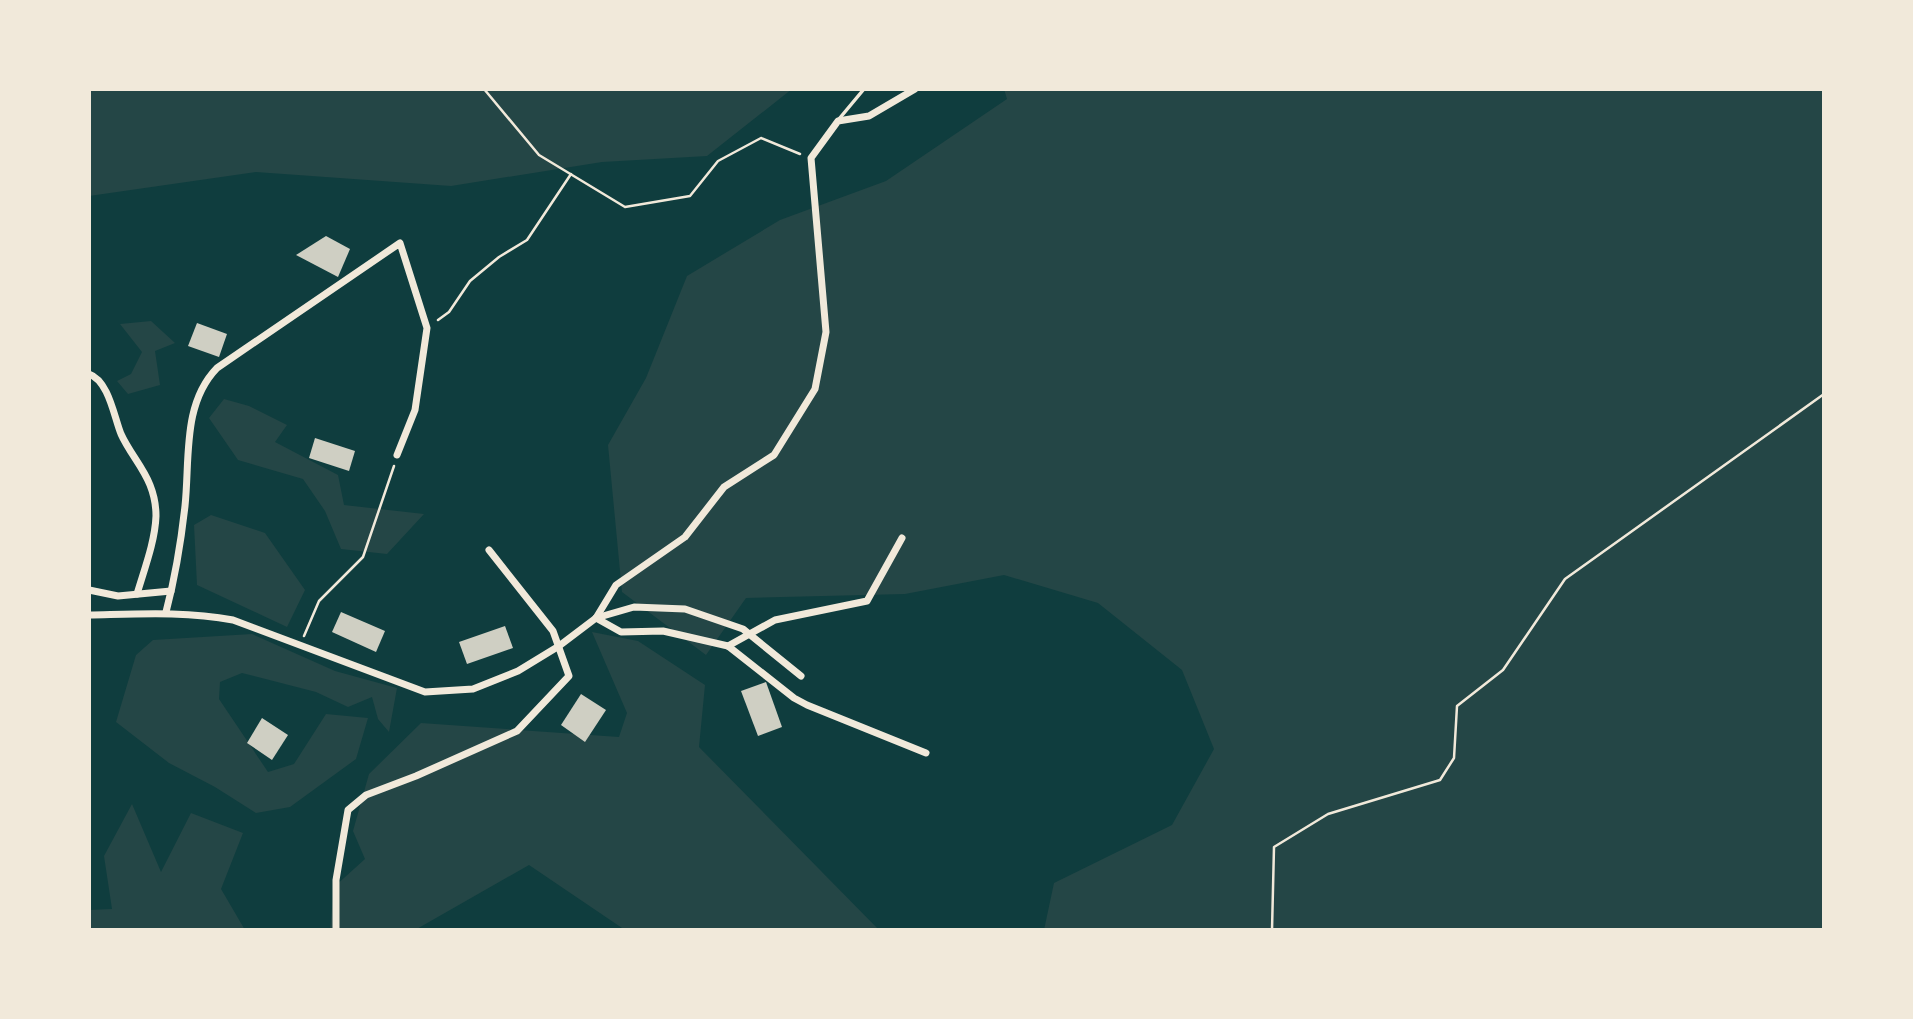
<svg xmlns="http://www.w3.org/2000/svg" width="1913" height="1019" font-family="'Asap Condensed',sans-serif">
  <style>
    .green { fill: #244646 }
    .building { fill: #cfcfc3 }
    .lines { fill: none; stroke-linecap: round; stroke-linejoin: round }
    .path { stroke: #f1e9da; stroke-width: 2.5 }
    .service { stroke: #f1e9da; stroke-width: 3.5 }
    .minor { stroke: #f1e9da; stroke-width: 7 }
  </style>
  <rect width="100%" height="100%" fill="#0f3d3e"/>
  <!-- green -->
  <g class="green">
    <path d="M 89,89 L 792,89 L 707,156 L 602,162 L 451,186 L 256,172 L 89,196 Z"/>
    <path d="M 1004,89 L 1824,89 L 1824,930 L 1044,930 L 1054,883 L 1172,825 L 1214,749 L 1182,670 L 1098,603 L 1004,575 L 905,594 L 746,598 L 706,655 L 622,592 L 608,445 L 646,378 L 687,276 L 780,220 L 886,181 L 1007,99 Z"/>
    <path d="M 151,321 L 175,343 L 155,351 L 160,385 L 128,394 L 117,381 L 131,374 L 142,352 L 120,324 Z"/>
    <path d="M 224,399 L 249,406 L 287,425 L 275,442 L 338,475 L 344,505 L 424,514 L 387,554 L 341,549 L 325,511 L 303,479 L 238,460 L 209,418 Z"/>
    <path d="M 211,515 L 265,533 L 305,590 L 287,627 L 197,585 L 194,525 Z"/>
    <path d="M 592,632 L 638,641 L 705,685 L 699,747 L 879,930 L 625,930 L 529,865 L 415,930 L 330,930 L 334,887 L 365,859 L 353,831 L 369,774 L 421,723 L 619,737 L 627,713 Z"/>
    <path d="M 252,634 L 335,671 L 397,688 L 389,732 L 378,719 L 372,697 L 348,707 L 316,692 L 242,673 L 220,682 L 219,699 L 268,772 L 294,764 L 326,714 L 368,718 L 356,759 L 290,807 L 256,813 L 215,787 L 169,763 L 116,722 L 136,655 L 153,640 Z"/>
    <path d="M 132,804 L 161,872 L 191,813 L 243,833 L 221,889 L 245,930 L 89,930 L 89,910 L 112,909 L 104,856 Z"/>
  </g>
  <!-- building -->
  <g class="building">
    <path d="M 326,236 L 350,249 L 338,277 L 296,255 Z"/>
    <path d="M 197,323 L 227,334 L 219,357 L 188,346 Z"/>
    <path d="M 315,438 L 355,451 L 349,471 L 309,458 Z"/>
    <path d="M 341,612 L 385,631 L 376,652 L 332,632 Z"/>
    <path d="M 505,626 L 513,648 L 467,664 L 459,642 Z"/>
    <path d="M 766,682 L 782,727 L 758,736 L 741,691 Z"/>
    <path d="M 581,694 L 606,710 L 585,742 L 561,725 Z"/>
    <path d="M 262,718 L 288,735 L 272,760 L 247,743 Z"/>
  </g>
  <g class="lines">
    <!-- path -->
    <g class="path">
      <path d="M 484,89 L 539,155 L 625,207 L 690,196 L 718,161 L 761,138 L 800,154"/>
      <path d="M 438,320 L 449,312 L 470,281 L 499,257 L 527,240 L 571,174"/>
      <path d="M 304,636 L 319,601 L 363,557 L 394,466"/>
      <path d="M 1272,930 L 1274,847 L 1328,814 L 1440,780 L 1454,758 L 1457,706 L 1503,670 L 1565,579 L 1824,394"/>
    </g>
    <!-- service -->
    <path class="service" d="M 839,119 L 864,89"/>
    <!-- minor -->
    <g class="minor">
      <path d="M 89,374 C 109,381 114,417 121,434 C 129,452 143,467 150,485 C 154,495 156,506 156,516 C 155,542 144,570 137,594"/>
      <path d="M 89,590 L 118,596 L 171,591"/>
      <path d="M 166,612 C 175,578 181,542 185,506 C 190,459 182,404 217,368 L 400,243 L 427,328 L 415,410 L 397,455"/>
      <path d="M 89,615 C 138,614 185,611 233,620 L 425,692 L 473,689 L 518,671 L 559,646 L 596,618 L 616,585 L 685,537 L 724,487 L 774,455 L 815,389 L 826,332 L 811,158 L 838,121 L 869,116 L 915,89"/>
      <path d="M 596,618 L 621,632 L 663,631 L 728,646 L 794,698 L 807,705 L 926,753"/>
      <path d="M 596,618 L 634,607 L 685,609 L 743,629 L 801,676"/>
      <path d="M 728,646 L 775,620 L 867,601 L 902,538"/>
      <path d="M 336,930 L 336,880 L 348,810 L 366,795 L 416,776 L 517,731 L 569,676 L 553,631 L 489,550"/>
    </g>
  </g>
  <!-- border -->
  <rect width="1913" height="1019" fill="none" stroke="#f1e9da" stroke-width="182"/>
</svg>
